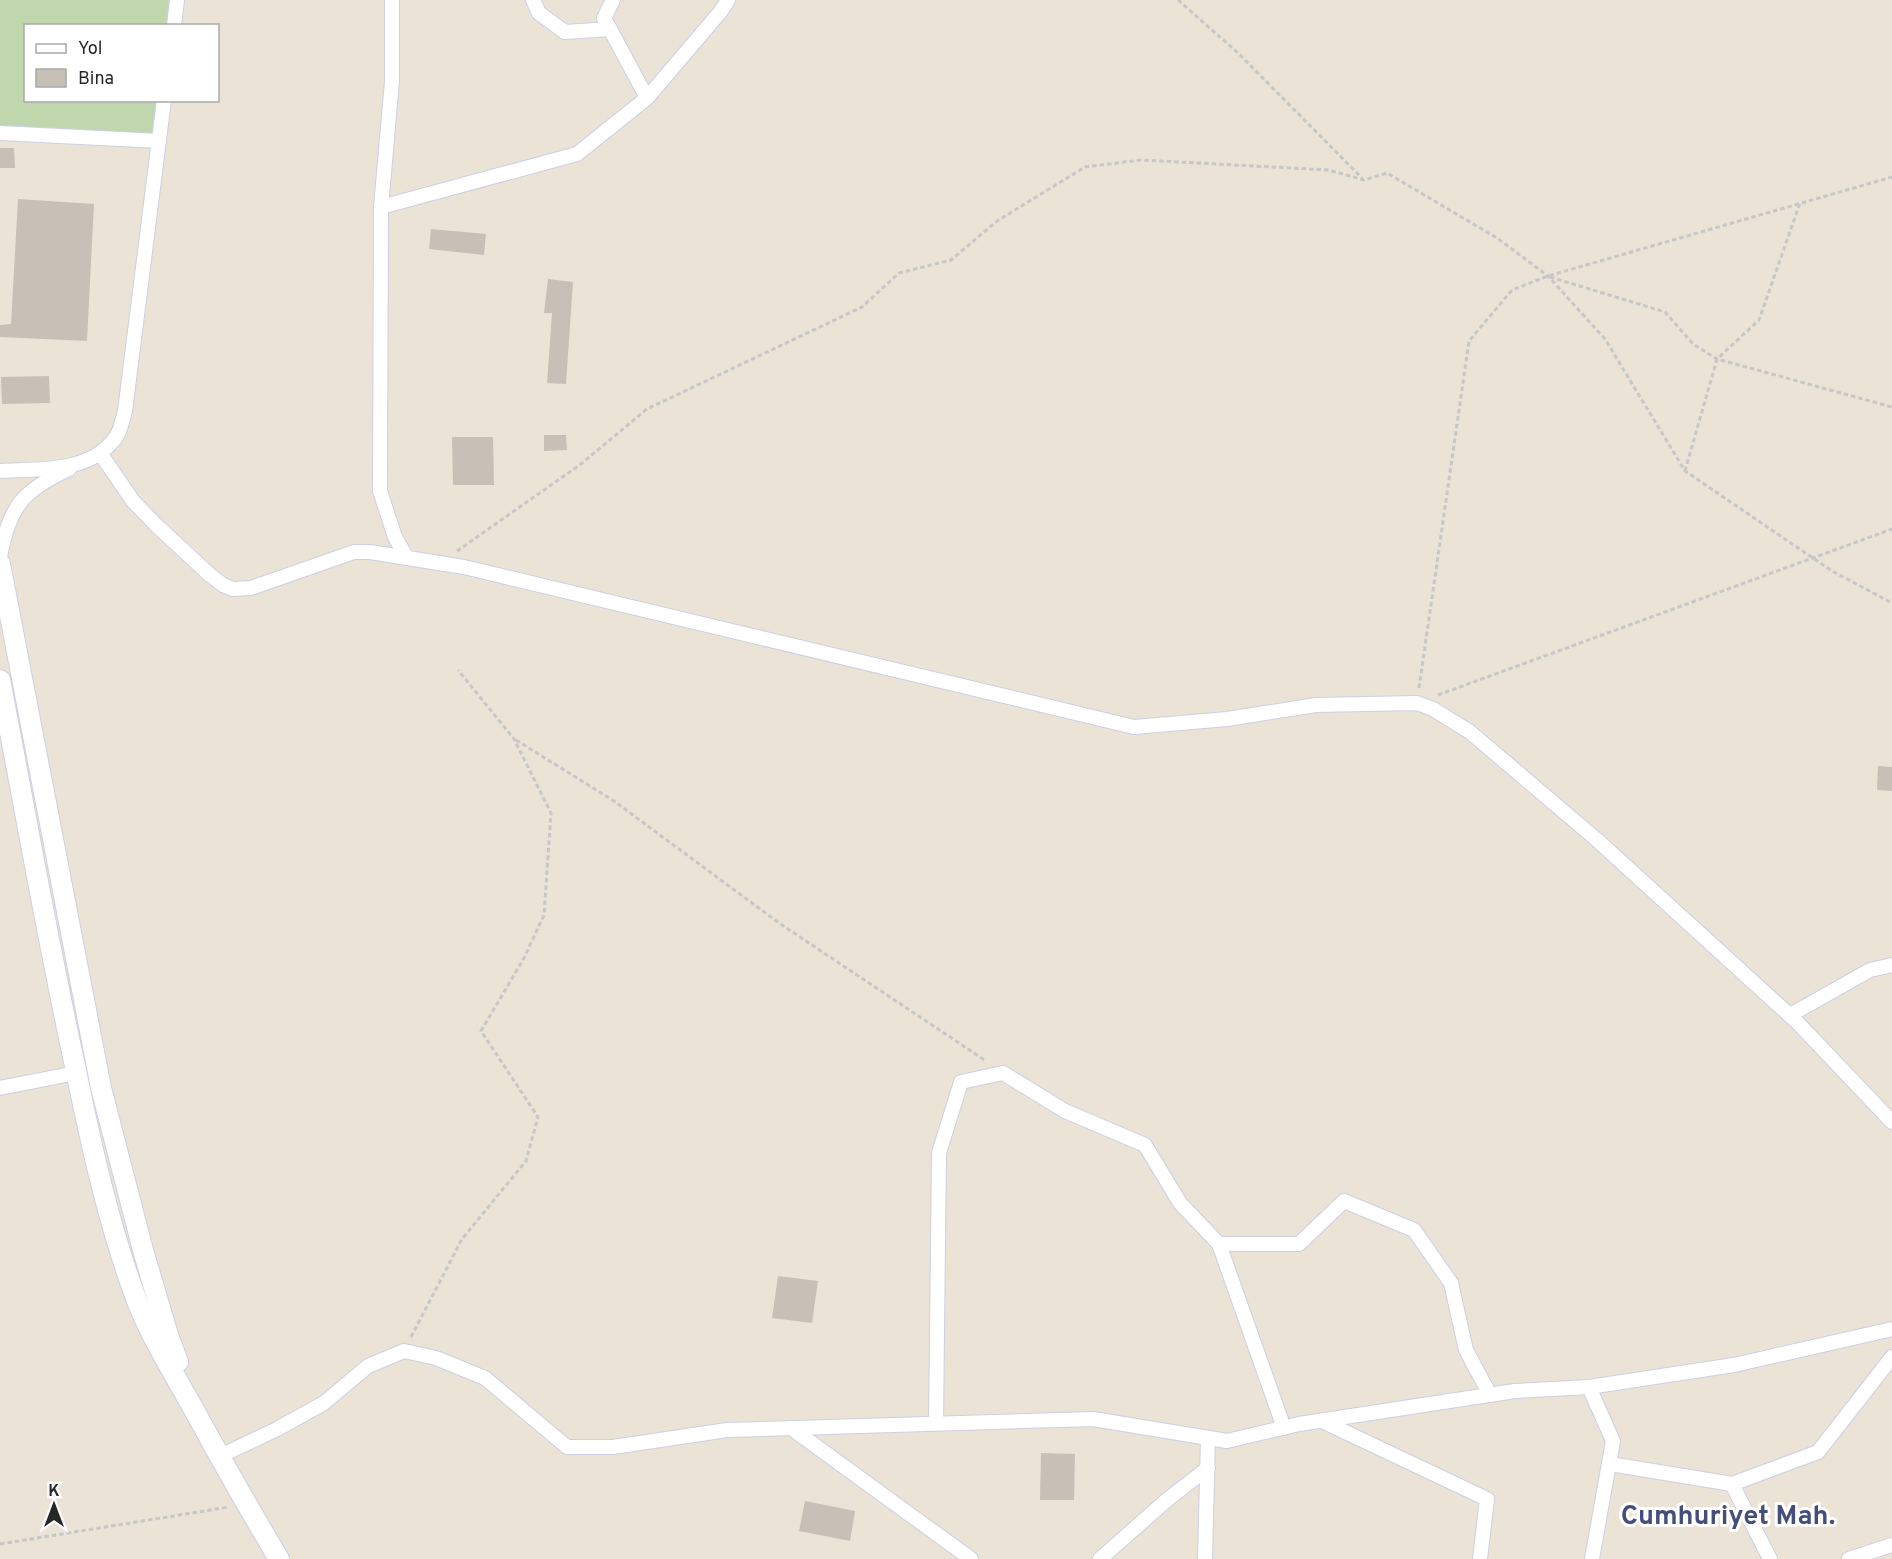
<svg xmlns="http://www.w3.org/2000/svg" width="1892" height="1559" font-family="Overpass,sans-serif">
  <style>
    .cemetery { fill: #c0d7ad }
    .building { fill: #c6c0b7 }
    .lines { fill: none; stroke-linecap: round; stroke-linejoin: round }
    .street-casing { stroke: #ccd0e2; stroke-width: 16 }
    .secondary-casing { stroke: #ccd0e2; stroke-width: 22 }
    .path { stroke: #c7c7c7; stroke-width: 3; stroke-dasharray: 4.5 3; stroke-linecap: butt }
    .street { stroke: #fff; stroke-width: 14 }
    .secondary { stroke: #fff; stroke-width: 20 }
    .labels { text-anchor: middle; stroke-width: 6; stroke-linejoin: round; paint-order: stroke }
    .district-label { font-size: 27px; font-weight: bold; fill: #454d7b; stroke: #fff }
  </style>
  <rect width="100%" height="100%" fill="#ece3d7"/>
  <!-- cemetery -->
  <path class="cemetery" d="M 0,0 L 177,0 L 174,25 L 26,26 L 26,100 L 164,101 L 159,141 L 0,133 Z"/>
  <!-- building -->
  <g class="building">
    <path d="M 0,148 L 14,148 L 15,168 L 0,168 Z"/>
    <path d="M 18,199 L 94,204 L 87,341 L 0,337 L 0,325 L 11,324 Z"/>
    <path d="M 431,229 L 486,234 L 484,255 L 429,249 Z"/>
    <path d="M 548,279 L 573,282 L 566,384 L 547,383 L 552,313 L 544,313 Z"/>
    <path d="M 49,376 L 50,403 L 2,404 L 1,377 Z"/>
    <path d="M 544,435 L 566,435 L 567,450 L 544,451 Z"/>
    <path d="M 452,437 L 493,437 L 494,485 L 453,485 Z"/>
    <path d="M 1878,766 L 1892,767 L 1892,791 L 1877,790 Z"/>
    <path d="M 778,1276 L 818,1281 L 812,1323 L 772,1318 Z"/>
    <path d="M 1041,1453 L 1075,1454 L 1074,1500 L 1040,1500 Z"/>
    <path d="M 805,1501 L 855,1511 L 850,1541 L 799,1531 Z"/>
  </g>
  <g class="lines">
    <defs>
      <g id="street">
        <path d="M 533,0 L 539,13 L 565,32 L 610,29"/>
        <path d="M 613,0 L 604,18 L 647,98"/>
        <path d="M 174,26 L 177,0"/>
        <path d="M 0,133 L 159,141"/>
        <path d="M 381,207 L 392,81 L 392,0"/>
        <path d="M 100,453 L 133,501 L 155,524 L 210,575 L 223,585 L 233,589 L 251,588 L 354,552 L 370,552 L 464,567 L 1134,727 L 1227,719 L 1316,705 L 1417,703 L 1433,709 L 1470,732 L 1596,839 L 1796,1021 L 1892,1122"/>
        <path d="M 0,471 C 37,469 86,473 112,442 C 120,434 122,422 125,411 L 164,100"/>
        <path d="M 0,557 C 9,507 23,490 69,469"/>
        <path d="M 407,558 L 395,537 L 380,491 L 381,207 L 577,154 L 647,98 L 721,11 L 728,0"/>
        <path d="M 1790,1015 L 1870,970 L 1892,965"/>
        <path d="M 0,1088 L 76,1073"/>
        <path d="M 1219,1244 L 1284,1428"/>
        <path d="M 1589,1387 L 1613,1441 L 1592,1559"/>
        <path d="M 1322,1421 L 1487,1499 L 1480,1559"/>
        <path d="M 936,1423 L 939,1153 L 961,1082 L 1003,1073 L 1065,1111 L 1145,1145 L 1180,1203 L 1219,1244 L 1299,1244 L 1344,1201 L 1414,1230 L 1451,1283 L 1466,1350 L 1490,1395"/>
        <path d="M 791,1428 L 971,1559"/>
        <path d="M 218,1457 L 277,1429 L 324,1403 L 368,1366 L 404,1351 L 436,1358 L 485,1378 L 567,1447 L 613,1447 L 727,1430 L 1093,1419 L 1227,1441 L 1299,1424 L 1515,1391 L 1589,1387 L 1734,1365 L 1892,1329"/>
        <path d="M 1610,1464 L 1732,1484 L 1818,1452 L 1892,1357"/>
        <path d="M 1732,1484 L 1770,1559"/>
        <path d="M 1100,1559 L 1168,1499 L 1208,1468"/>
        <path d="M 1205,1559 L 1208,1438"/>
        <path d="M 1849,1559 L 1892,1545"/>
      </g>
      <g id="secondary">
        <path d="M 0,564 L 101,1088 L 143,1250 L 168,1335 L 178,1362"/>
        <path d="M 0,680 C 25,809 47,938 75,1066 C 91,1144 109,1227 137,1301 C 153,1342 177,1378 198,1417 C 224,1465 251,1512 279,1559"/>
      </g>
    </defs>
    <!-- street casing -->
    <use href="#street" class="street-casing"/>
    <!-- secondary casing -->
    <use href="#secondary" class="secondary-casing"/>
    <!-- path -->
    <g class="path">
      <path d="M 1178,0 L 1238,53 L 1362,178"/>
      <path d="M 1550,277 L 1665,312 L 1693,344 L 1717,359 L 1892,407"/>
      <path d="M 1685,471 L 1717,359 L 1759,320 L 1800,203"/>
      <path d="M 457,551 L 581,464 L 647,409 L 862,307 L 899,273 L 951,260 L 997,221 L 1085,167 L 1141,160 L 1329,170 L 1364,180 L 1387,173 L 1497,238 L 1548,276 L 1605,339 L 1685,471 L 1832,571 L 1892,603"/>
      <path d="M 1419,688 L 1469,341 L 1512,290 L 1548,276 L 1892,177"/>
      <path d="M 1438,695 L 1892,529"/>
      <path d="M 516,740 L 614,801 L 779,923 L 986,1061"/>
      <path d="M 411,1337 L 462,1239 L 526,1161 L 538,1117 L 481,1031 L 524,958 L 544,915 L 551,813 L 514,739 L 458,670"/>
      <path d="M 0,1544 L 229,1507"/>
    </g>
    <!-- street -->
    <use href="#street" class="street"/>
    <!-- secondary -->
    <use href="#secondary" class="secondary"/>
  </g>
  <g class="labels">
    <!-- district labels -->
    <g class="district-label">
      <text x="1728" y="1524">Cumhuriyet Mah.</text>
    </g>
  </g>
  <!-- legend -->
  <rect x="24" y="24" width="195" height="78" fill="#ffffff" stroke="#a9a9a9" stroke-width="1.5"/>
  <rect x="36" y="44" width="30" height="9" fill="#ffffff" stroke="#a9a9a9" stroke-width="1.5"/>
  <text x="78" y="54" font-size="18" fill="#272727">Yol</text>
  <rect x="36" y="69" width="30" height="18" fill="#c6c0b7" stroke="#a9a9a9" stroke-width="1.5"/>
  <text x="78" y="84" font-size="18" fill="#272727">Bina</text>
  <!-- north arrow -->
  <g transform="translate(54 1505)" stroke="#ffffff" stroke-width="4.5" paint-order="stroke">
  <path d="M0-4.5L10 22L0 15L-10 22Z" fill="#272727"/>
  <text y="-9" font-size="16" font-weight="bold" text-anchor="middle" fill="#272727">K</text>
  </g>
</svg>
